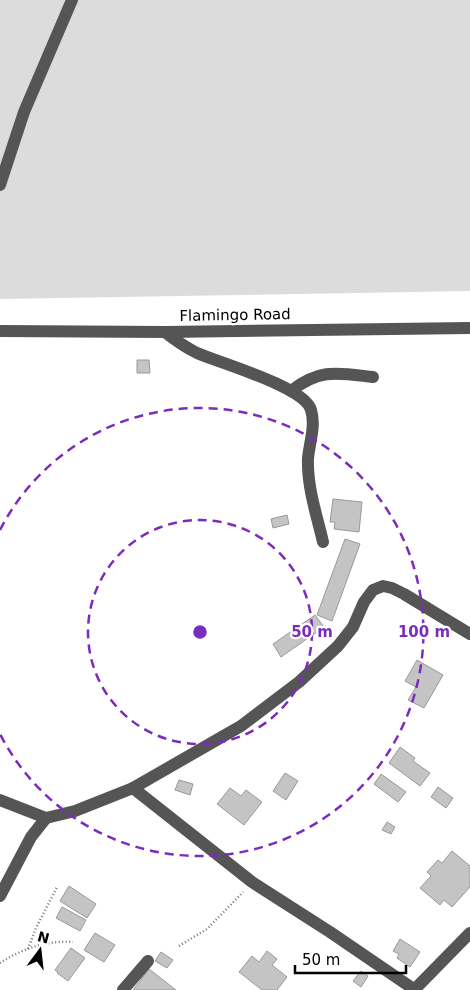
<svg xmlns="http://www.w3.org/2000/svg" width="470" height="990" font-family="'DejaVu Sans',sans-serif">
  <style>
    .green { fill: #dcdcdc }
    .building { fill: #c4c4c4; stroke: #999 }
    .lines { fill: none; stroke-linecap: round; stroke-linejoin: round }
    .path { stroke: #777; stroke-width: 2.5; stroke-dasharray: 1 2.5; stroke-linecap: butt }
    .minor { stroke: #555; stroke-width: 12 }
    .ring { fill: none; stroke: #7b2cbf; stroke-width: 2.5; stroke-dasharray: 9 6 }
    .labels { text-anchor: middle; stroke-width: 4.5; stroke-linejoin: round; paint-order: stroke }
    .street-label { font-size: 15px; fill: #000; stroke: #fff }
    .centre { fill: #7b2cbf; stroke: #fff; stroke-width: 2.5 }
    .ring-label { font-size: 15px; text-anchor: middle; font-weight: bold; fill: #7b2cbf; stroke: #fff; stroke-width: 4.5; stroke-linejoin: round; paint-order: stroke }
  </style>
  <rect width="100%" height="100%" fill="#fff"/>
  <!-- green -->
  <path class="green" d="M 0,0 L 470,0 L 470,291 L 0,299 Z"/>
  <!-- building -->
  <g class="building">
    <path d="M 137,360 L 149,360 L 150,373 L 137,373 Z"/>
    <path d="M 333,499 L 362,502 L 359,532 L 334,529 L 335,522 L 330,522 Z"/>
    <path d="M 287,515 L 289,524 L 273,528 L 271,519 Z"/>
    <path d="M 345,539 L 360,544 L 332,621 L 317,615 Z"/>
    <path d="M 315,615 L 324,627 L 281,657 L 273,644 Z"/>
    <path d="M 417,660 L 443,675 L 424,708 L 408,700 L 416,687 L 405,681 Z"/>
    <path d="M 400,747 L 415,758 L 413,761 L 430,773 L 420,786 L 389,763 Z"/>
    <path d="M 285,773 L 298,781 L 286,800 L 273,791 Z"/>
    <path d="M 381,774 L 406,792 L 398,802 L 374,784 Z"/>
    <path d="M 179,780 L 193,784 L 190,795 L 175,790 Z"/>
    <path d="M 438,787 L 453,798 L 446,808 L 431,797 Z"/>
    <path d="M 230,788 L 241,796 L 246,790 L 262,802 L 244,825 L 217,804 Z"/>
    <path d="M 387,822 L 395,827 L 391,834 L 382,830 Z"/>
    <path d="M 452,851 L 470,866 L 470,887 L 452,907 L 444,900 L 440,905 L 420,888 L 431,876 L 427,872 L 438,860 L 442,863 Z"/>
    <path d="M 69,886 L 96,904 L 87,918 L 60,901 Z"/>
    <path d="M 62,907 L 86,920 L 80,931 L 56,918 Z"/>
    <path d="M 95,933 L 115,945 L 104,962 L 84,950 Z"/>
    <path d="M 400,939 L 420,952 L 410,967 L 397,958 L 399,954 L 393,951 Z"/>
    <path d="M 71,948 L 85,958 L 68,981 L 57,973 L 58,972 L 55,970 Z"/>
    <path d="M 267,951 L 277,959 L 272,965 L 287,977 L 277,990 L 262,990 L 239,972 L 252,956 L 259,962 Z"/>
    <path d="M 161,952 L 173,960 L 167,968 L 155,961 Z"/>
    <path d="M 149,969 L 176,990 L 133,990 Z"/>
    <path d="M 361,971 L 368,976 L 361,987 L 353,981 Z"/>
  </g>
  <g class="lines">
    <!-- path -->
    <g class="path">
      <path d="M 179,946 L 207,929 L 243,892"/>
      <path d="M 28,949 L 36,928 L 57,887"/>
      <path d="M 0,963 C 22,949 46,940 73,942"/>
    </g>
    <!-- minor -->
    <g class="minor">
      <path d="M 0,185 L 24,112 L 72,0"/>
      <path d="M 0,331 L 165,332 L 470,328"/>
      <path d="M 165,332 C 175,340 185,347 197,353 C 220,363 305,387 311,410 C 316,426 309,444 308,459 C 307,487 317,516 323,542"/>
      <path d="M 291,391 C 320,368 338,373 373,377"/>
      <path d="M 133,788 L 252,882 L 330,932 L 415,990"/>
      <path d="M 0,800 L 46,818 L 75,811 L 133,788 L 241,726 L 299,682 L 338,646 L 353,627 L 364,602 L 373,590 L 383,586 L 392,588 L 404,594 L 470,634"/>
      <path d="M 0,896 L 31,837 L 46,818"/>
      <path d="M 123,990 L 148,961"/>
      <path d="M 414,990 L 470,933"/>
    </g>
  </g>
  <!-- distance rings -->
  <g class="ring">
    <circle cx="200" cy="632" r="112"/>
    <path d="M0 530A224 224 0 1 1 0 734"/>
  </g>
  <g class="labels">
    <!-- street labels -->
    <g class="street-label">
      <text transform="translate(235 315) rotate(-1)" y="5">Flamingo Road</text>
    </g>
  </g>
  <circle cx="200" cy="632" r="8" class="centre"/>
  <g class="ring-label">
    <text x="312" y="637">50 m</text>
    <text x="424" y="637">100 m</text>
  </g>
  <!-- north arrow -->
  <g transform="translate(40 950) rotate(15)" stroke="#ffffff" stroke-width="4" paint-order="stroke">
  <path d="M0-4L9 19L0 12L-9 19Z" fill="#000000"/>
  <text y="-8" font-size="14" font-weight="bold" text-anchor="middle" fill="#000000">N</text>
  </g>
  <!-- scale -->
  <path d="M295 965v8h111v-8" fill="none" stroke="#000000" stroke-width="2.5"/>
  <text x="302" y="965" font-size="15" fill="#000000" stroke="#ffffff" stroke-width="4" paint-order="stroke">50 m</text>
</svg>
